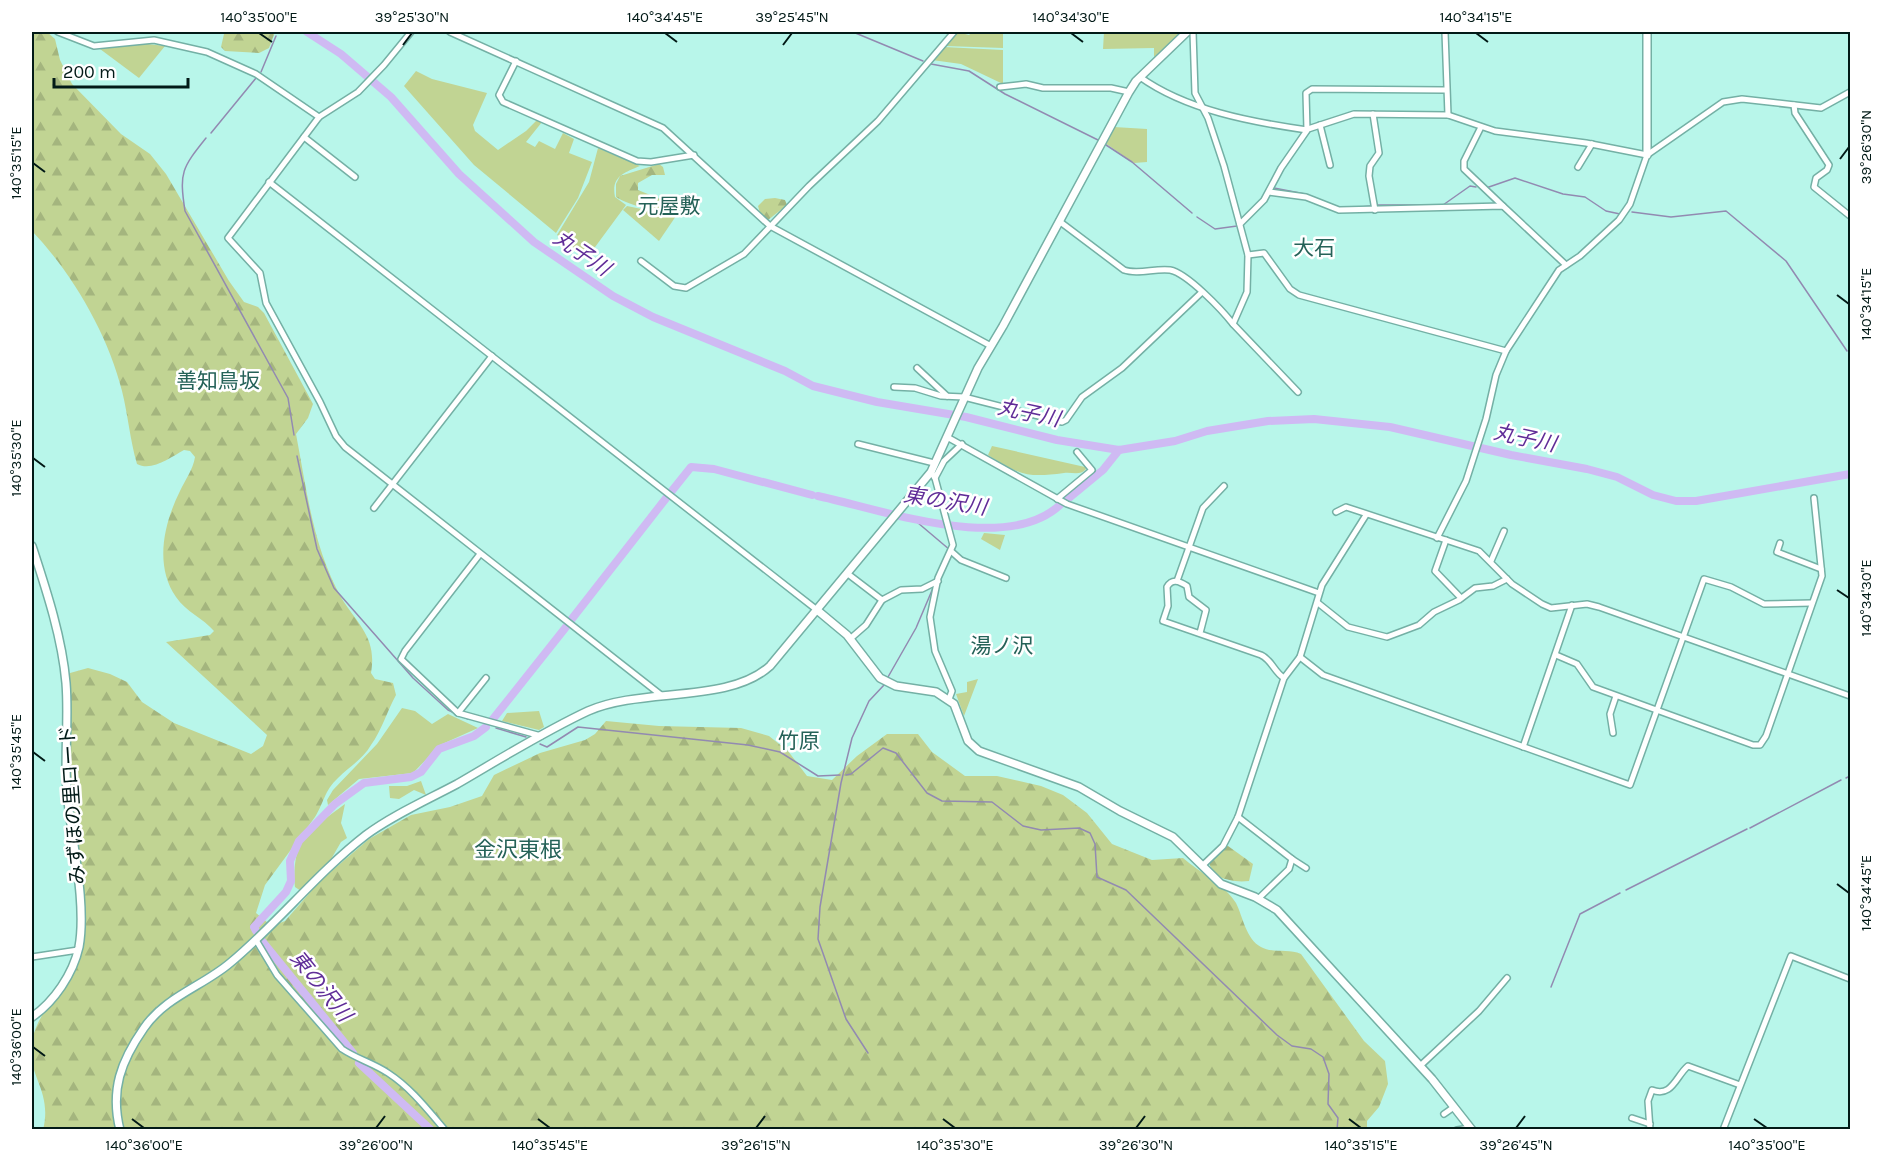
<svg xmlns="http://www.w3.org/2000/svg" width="1882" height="1161" font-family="Karla,'Noto Sans JP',sans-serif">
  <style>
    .green { fill: #c1d493 }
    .forest { fill: url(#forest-firs) }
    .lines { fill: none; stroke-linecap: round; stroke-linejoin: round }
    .stream { stroke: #928ab1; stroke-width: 1.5 }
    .river { stroke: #cfbaf3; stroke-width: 8 }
    .minor-casing { stroke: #74b0a5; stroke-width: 8 }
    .tertiary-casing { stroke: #74b0a5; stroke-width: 10 }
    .minor { stroke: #fff; stroke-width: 5 }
    .tertiary { stroke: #fff; stroke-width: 7 }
    .ticks { fill: none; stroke: #021a17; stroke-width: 2 }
    .labels { text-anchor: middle; stroke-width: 5; stroke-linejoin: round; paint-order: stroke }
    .street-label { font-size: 20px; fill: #021a17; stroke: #fff }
    .neighbourhood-label { font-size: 21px; fill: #256258; stroke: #fff }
    .water-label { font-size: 21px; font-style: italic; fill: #602d98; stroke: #fff }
    .quarter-label { font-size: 22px; fill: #256258; stroke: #fff }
    .neatline { fill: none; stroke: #021a17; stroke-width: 2 }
    .ticks-label { font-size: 15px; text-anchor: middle; fill: #021a17 }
  </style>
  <defs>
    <pattern id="forest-firs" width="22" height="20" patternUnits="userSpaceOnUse" patternTransform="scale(1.5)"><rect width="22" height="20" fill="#c1d493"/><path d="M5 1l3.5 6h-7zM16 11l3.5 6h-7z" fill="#a4b57e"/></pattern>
  </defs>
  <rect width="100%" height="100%" fill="#b8f6ea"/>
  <!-- green -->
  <g class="green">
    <path d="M 957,32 L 969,35 L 972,32 L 1003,32 L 1003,48 L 945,46 Z"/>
    <path d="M 1104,32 L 1182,32 L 1154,57 L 1154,48 L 1103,49 Z"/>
    <path d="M 139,43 L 165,46 L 139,78 L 100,49 Z"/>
    <path d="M 944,47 L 1003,50 L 1003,84 L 961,64 L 932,60 Z"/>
    <path d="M 416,71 L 432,79 L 487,93 L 473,125 L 475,131 L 498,150 L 526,131 L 537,120 L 542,122 L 526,142 L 535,147 L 539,141 L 555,149 L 563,133 L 574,139 L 569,153 L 592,162 L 578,198 L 556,233 L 474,165 L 404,86 Z"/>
    <path d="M 1114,127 L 1147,129 L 1147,162 L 1134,163 L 1105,143 Z"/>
    <path d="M 598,148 L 640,166 C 623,173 611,177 615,197 L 626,205 L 587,258 L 557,235 L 589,182 Z"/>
    <path d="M 627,206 L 676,216 L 659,241 L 623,210 Z"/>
    <path d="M 992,446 L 1085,467 L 1086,469 C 1080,476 1073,472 1064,473 C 1027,478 1020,475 988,455 Z"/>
    <path d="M 984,533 L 1005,535 L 1000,550 L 981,539 Z"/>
    <path d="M 978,679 L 964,716 L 956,694 L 967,692 L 967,682 Z"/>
    <path d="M 402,708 L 415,711 L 432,724 L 448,714 L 478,728 L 440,745 L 413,773 L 359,779 L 328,805 L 327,800 L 333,790 L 377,744 Z"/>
    <path d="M 539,711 L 544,727 L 539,730 L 502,721 L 507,713 Z"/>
    <path d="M 421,781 L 426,795 L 414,790 L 399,799 L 390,798 L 389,786 L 407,786 Z"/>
    <path d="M 345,804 L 341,823 L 347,838 L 341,842 L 326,868 L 301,891 L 295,887 C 292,837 308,832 345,804 Z"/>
  </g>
  <!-- forest -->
  <g class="forest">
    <path d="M 32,32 L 47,32 L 55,39 L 60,60 L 72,84 L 121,134 L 150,154 L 166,174 L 229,281 L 244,302 L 258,307 L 264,313 L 313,404 L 308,418 L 296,434 C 307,491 313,548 342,599 C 359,626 377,638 371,673 L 375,679 L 393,683 L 396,695 C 387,711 382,730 371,745 C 363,759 349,767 338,778 C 324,791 324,803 315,817 L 265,885 L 256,913 L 268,923 L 277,924 L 285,921 L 320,881 L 369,839 L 411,815 L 450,807 L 482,796 L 494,775 L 540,753 L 585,740 L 595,734 L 606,721 L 659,726 L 741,728 L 769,736 L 788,751 L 807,776 L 832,780 L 857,756 L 887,734 L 918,734 L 932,752 L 965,776 L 997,776 L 1041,786 L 1063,795 L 1087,813 L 1112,844 L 1152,860 L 1183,858 C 1199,872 1225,885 1236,903 C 1243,917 1246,939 1261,947 C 1274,954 1288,948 1301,954 L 1364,1041 L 1385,1061 L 1388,1084 L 1379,1107 L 1367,1121 L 1367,1130 L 43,1130 C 53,1090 26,1076 32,1042 C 37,1007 73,986 82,951 C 88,928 81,901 78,878 C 75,850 73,821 71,792 C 68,753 70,713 70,673 L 88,668 L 110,674 L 127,682 L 142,702 L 174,723 L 251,754 L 263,746 L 267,735 L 166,642 L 210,635 L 214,631 C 203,618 186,612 176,597 C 154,565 164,523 180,491 C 185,480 193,470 195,457 L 190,451 L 184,450 C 171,457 152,472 137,464 C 130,440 128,415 122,391 C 108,334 72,273 32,231 Z"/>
    <path d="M 222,32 L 275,32 L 269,48 L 259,53 L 225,51 L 221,47 L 224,34 Z"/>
    <path d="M 659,164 L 663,167 L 665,175 L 652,175 L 638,183 L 638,190 L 675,205 L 679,207 L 678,210 C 668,217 626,204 616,197 L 616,184 L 620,176 Z"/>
    <path d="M 775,198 L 785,200 L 787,205 L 768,220 L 760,213 L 758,206 L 765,199 Z"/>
    <path d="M 1228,846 L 1253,864 L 1249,881 C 1231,883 1207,878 1209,856 L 1217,849 Z"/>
  </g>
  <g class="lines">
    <!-- stream -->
    <g class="stream">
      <path d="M 853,32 L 923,61"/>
      <path d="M 931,64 L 969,71 L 1005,94 L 1098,140"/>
      <path d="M 261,72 L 276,36"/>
      <path d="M 211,133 L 256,78"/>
      <path d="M 206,138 C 182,168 179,172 185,211 L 288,398 L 294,435"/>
      <path d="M 1103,143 L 1132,162 L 1192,213"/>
      <path d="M 1274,188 L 1305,194"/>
      <path d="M 1486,188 L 1515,178 L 1563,194 L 1585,197 L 1606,211 L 1620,214"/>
      <path d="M 1378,205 L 1443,205 L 1470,186 L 1476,187"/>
      <path d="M 1361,207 L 1371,206"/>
      <path d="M 1632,212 L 1671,217 L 1726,211 L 1786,261 L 1847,351"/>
      <path d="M 1197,217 L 1215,229 L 1237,226"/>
      <path d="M 297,456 L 317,549 L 334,588 L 413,678 L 448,710 L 468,719"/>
      <path d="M 911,517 L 950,550"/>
      <path d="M 888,677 L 916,628 L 933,588"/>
      <path d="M 496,728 L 526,737"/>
      <path d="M 540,744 L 547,747 L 578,727 L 748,745 L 780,752 L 818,776 L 840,775"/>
      <path d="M 846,775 L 851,774 L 883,748 L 896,753 L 927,793 L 942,801 L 992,802 L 1023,826 L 1041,830 L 1079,828 L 1090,833 L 1095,844 L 1097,877 L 1126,890 L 1277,1035 L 1292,1046 L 1311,1049 L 1323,1057 L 1329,1074 L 1328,1104 L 1338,1118 L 1337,1130"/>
      <path d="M 1846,778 L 1850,776"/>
      <path d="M 1750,828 L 1841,780"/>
      <path d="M 1626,890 L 1747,829"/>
      <path d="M 1551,987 L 1580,914 L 1620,893"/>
      <path d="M 868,1053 L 846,1019 L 818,939 L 820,907 L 841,783 L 852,738 L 869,701 L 884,685"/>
    </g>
    <!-- river -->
    <g class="river">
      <path d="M 307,32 L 341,54 L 391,97 L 459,174 L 534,242 L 613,296 L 653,317 L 785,371 L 813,386 L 877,402 L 966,417 L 1057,440 L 1119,450 L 1175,441 L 1207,431 L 1268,421 L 1314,419 L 1390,427 L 1511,455 L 1587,469 L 1617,477 L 1653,495 L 1676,501 L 1696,501 L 1850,474"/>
      <path d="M 671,492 L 691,467 L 714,469 L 812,495"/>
      <path d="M 818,496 C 883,510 1010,556 1062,503"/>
      <path d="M 1069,498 L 1103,470 L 1119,450"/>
      <path d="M 571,620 L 667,497"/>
      <path d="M 493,719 L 566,627"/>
      <path d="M 256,931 L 254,927 L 286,892 L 291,881 L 290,861 L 299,841 L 335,804 L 364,783 L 411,777 L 421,772 L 439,749 L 474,736 L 486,727"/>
      <path d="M 262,941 L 353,1053"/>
      <path d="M 359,1063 L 431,1130"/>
    </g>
    <defs>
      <g id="minor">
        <path d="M 58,32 L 94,46 L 154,40 L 207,52 L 256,74 L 319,117"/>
        <path d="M 411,32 L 384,65 L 358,92 L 319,117 L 228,238 L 260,273 L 266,303 L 320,402 L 336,436 L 345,447 L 661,695"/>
        <path d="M 450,32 L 663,128 L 770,226 L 991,346"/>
        <path d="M 1193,32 L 1195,93 L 1208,118 L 1224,166 L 1248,255 L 1247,292 L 1233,324 L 1298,392"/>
        <path d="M 1445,32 L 1448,115"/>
        <path d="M 516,61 L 499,95 L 503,102 L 637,161 L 651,162 L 694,155"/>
        <path d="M 1140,77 C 1186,110 1251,122 1307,130 L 1306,93 L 1312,89 L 1445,90"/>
        <path d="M 1000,87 L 1026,84 L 1043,88 L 1111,88 L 1129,92"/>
        <path d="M 1794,105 L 1795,113 L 1829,165 L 1827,170 L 1816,178 L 1814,187 L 1850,216"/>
        <path d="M 1373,114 L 1379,153 L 1370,166 L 1369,176 L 1375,210"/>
        <path d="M 1320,125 L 1330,165"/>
        <path d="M 1481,127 L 1464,161 L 1464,169 L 1503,206"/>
        <path d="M 304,137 L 355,177"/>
        <path d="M 1578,167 L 1592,144"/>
        <path d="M 269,182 L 817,610"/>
        <path d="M 1269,192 L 1306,197 L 1339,210 L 1503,206 L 1566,265"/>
        <path d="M 1059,221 L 1124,270 C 1138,275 1155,268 1170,270 C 1187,273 1222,310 1233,324"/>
        <path d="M 1240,224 L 1264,200 L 1281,168 L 1308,129 L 1354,114 L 1448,115 L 1495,131 L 1586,143 L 1647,155 L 1723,102 L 1742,99 L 1821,108 L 1850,92"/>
        <path d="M 1248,255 L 1264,253 L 1290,289 L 1299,295 L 1506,351"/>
        <path d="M 641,261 L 674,286 L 686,288 L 744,254 L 809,186 L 878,121 L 954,32"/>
        <path d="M 917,368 L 947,396"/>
        <path d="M 894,387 L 915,388 L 941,396 L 964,397 L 1062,422 L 1066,420 L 1082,397 L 1122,368 L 1202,292"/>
        <path d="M 947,437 L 1067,504 L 1319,593"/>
        <path d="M 858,444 L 934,463"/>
        <path d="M 931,472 L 935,478 L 953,545 L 938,578 L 930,617 L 935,651 L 952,691 L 949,699"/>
        <path d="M 935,478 L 944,461 L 962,444"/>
        <path d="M 1057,499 L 1092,470 L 1077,452"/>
        <path d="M 374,508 L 492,356"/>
        <path d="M 1336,512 L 1346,507 L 1479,551 L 1512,584 L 1542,604 L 1551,608 L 1587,604 L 1599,607 L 1850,696"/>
        <path d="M 1437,538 L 1466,481 L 1486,419 L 1496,375 L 1506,351 L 1559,270 L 1580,256 L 1619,220 L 1630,204 L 1647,155"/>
        <path d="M 1446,540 L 1435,571 L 1461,598"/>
        <path d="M 1780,543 L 1777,552 L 1821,569"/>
        <path d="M 952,552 L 961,560 L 1006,578"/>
        <path d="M 480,554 L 405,651 L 401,659 L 458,713 L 541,736"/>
        <path d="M 1491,561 L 1504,531"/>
        <path d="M 848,574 L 882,600 L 901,590 L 922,589 L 938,581"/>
        <path d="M 1177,581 L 1203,508 L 1224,486"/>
        <path d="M 1318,603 L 1348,627 L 1387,637 L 1419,625 L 1434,612 L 1459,600 L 1475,588 L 1493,586 L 1507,579"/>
        <path d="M 1200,633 L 1206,610 L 1189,597 L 1187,586 C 1179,581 1172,578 1167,587 L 1168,606 L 1163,621 L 1261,655 C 1272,660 1274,672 1284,678"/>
        <path d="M 850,639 L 866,625 L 882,600"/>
        <path d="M 1556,655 L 1577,664 L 1593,687 L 1753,745 L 1760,745 L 1766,736 L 1822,576 L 1814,498"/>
        <path d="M 1300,657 L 1323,675 L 1630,785 L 1704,579 L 1731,587 L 1764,604 L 1812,603"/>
        <path d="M 458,713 L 486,678"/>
        <path d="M 1613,733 L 1610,714 L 1616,696"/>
        <path d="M 1523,747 L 1572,605"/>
        <path d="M 1238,817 L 1292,859 L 1289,869 L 1258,899"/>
        <path d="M 1292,859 L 1306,868"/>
        <path d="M 1202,866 L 1223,846 L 1238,817 L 1284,678 L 1300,657 L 1322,585 L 1366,515"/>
        <path d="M 256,940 L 277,975 L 342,1049 C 357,1059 373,1063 388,1073 C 411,1088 427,1109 445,1130"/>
        <path d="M 32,957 L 78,950"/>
        <path d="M 1420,1066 L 1479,1011 L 1507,978"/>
        <path d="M 1444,1114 L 1454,1107"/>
        <path d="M 1632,1118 L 1650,1124"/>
        <path d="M 1457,1130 L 1470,1128"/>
        <path d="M 1650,1130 L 1648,1101 L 1652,1090 C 1672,1098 1676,1076 1688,1066 L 1740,1085"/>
        <path d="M 1723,1130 L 1791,956 L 1850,979"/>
      </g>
      <g id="tertiary">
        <path d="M 1647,32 L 1647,155"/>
        <path d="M 32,546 C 46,589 62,637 66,683 C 69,719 64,756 67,792 C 71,837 87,903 79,947 C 73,974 54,1002 32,1017"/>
        <path d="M 817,610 L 847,635 L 880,678 L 896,686 L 936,692 L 954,704 L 968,741 L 979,751 L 1079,787 L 1120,811 L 1173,837 L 1221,884 L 1255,897 L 1277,910 L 1432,1079 L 1472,1130"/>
        <path d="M 120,1130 C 110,1090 121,1061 144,1028 C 165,997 203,986 230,963 C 278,923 317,873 366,835 C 393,815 427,800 457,784 C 500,759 543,732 588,711 C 642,687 728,704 770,666 L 931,472 L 978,368 L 1003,326 L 1129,92 L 1136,81 L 1187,32"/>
      </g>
    </defs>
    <!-- minor casing -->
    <use href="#minor" class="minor-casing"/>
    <!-- tertiary casing -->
    <use href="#tertiary" class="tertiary-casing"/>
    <!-- minor -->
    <use href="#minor" class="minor"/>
    <!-- tertiary -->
    <use href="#tertiary" class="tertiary"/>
  </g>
  <!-- ticks -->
  <path class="ticks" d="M 259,33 L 272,42M 665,33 L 677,42M 1071,33 L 1083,42M 1476,33 L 1488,42M 403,45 L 412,33M 783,45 L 792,33M 1840,159 L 1849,147M 33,163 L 45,172M 1837,295 L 1849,304M 33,458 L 45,467M 1837,590 L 1849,598M 33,752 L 45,761M 1837,884 L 1849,893M 33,1047 L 45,1056M 132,1119 L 144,1128M 538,1119 L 550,1128M 943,1119 L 955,1128M 1349,1119 L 1361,1128M 1754,1119 L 1767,1128M 376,1128 L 385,1116M 756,1128 L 765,1116M 1136,1128 L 1145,1116M 1516,1128 L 1525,1116"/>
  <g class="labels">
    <!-- street labels -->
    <g class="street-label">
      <text transform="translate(72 805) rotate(-94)" y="7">みずほの里ロード</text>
    </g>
    <!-- neighbourhood labels -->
    <g class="neighbourhood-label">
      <text x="669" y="213">元屋敷</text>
      <text x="1314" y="255">大石</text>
      <text x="218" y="388">善知鳥坂</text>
      <text x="1002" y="653">湯ノ沢</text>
      <text x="799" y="748">竹原</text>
    </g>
    <!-- water labels -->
    <g class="water-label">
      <text transform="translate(582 253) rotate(34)" y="7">丸子川</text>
      <text transform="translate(1029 413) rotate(12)" y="7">丸子川</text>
      <text transform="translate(1525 438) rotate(12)" y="7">丸子川</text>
      <text transform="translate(945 501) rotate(9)" y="7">東の沢川</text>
      <text transform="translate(321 986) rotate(51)" y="7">東の沢川</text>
    </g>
    <!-- quarter labels -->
    <g class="quarter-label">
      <text x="518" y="857">金沢東根</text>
    </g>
  </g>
  <!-- border -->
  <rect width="1882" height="1161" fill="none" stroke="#ffffff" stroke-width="66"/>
  <!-- scale -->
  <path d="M54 78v9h134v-9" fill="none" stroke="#021a17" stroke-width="3"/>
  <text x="63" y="78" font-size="18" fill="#021a17" stroke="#ffffff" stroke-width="4.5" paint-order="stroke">200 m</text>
  <rect x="33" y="33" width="1816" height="1095" class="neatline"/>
  <g class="ticks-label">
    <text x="259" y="22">140°35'00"E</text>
    <text x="412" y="22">39°25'30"N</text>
    <text x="665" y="22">140°34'45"E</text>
    <text x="792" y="22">39°25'45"N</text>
    <text x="1071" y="22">140°34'30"E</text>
    <text x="1476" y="22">140°34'15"E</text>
    <text transform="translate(1866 147) rotate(-90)" y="5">39°26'30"N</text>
    <text transform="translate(16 163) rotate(-90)" y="5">140°35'15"E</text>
    <text transform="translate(1866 304) rotate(-90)" y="5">140°34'15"E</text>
    <text transform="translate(16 458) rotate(-90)" y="5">140°35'30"E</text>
    <text transform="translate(1866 598) rotate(-90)" y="5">140°34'30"E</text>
    <text transform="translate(16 752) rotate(-90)" y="5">140°35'45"E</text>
    <text transform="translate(1866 893) rotate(-90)" y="5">140°34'45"E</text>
    <text transform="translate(16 1047) rotate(-90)" y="5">140°36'00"E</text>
    <text x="144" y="1150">140°36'00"E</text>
    <text x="376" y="1150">39°26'00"N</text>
    <text x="550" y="1150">140°35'45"E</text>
    <text x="756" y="1150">39°26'15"N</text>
    <text x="955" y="1150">140°35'30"E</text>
    <text x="1136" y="1150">39°26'30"N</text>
    <text x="1361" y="1150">140°35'15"E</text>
    <text x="1516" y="1150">39°26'45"N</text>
    <text x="1767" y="1150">140°35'00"E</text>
  </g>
</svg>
